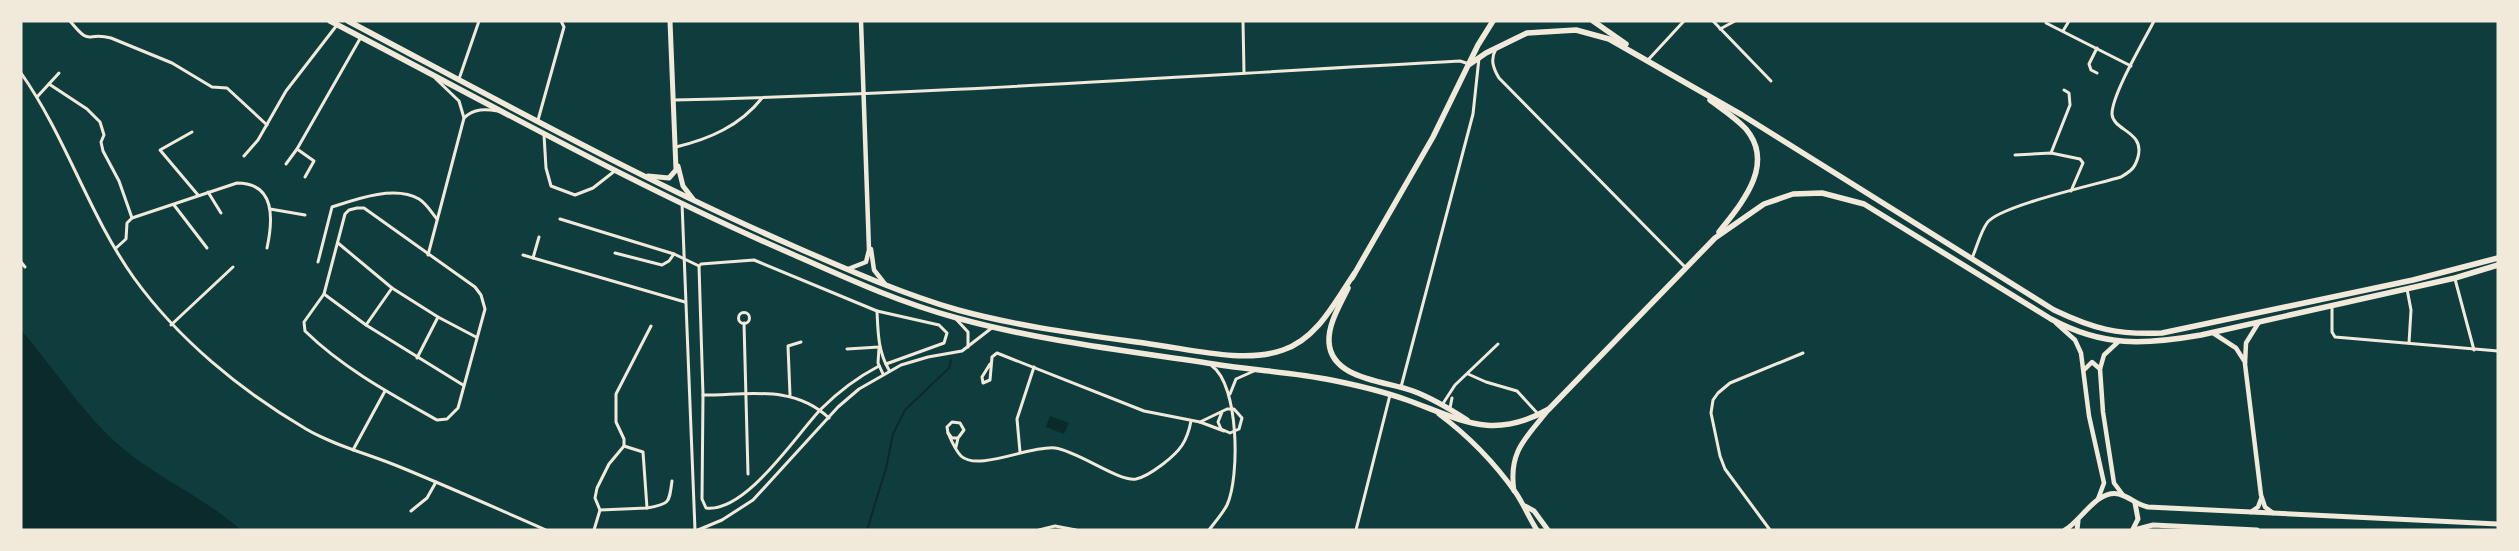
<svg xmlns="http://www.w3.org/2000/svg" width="2519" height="551" font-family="Roboto,sans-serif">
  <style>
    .water { fill: #0a2a2b }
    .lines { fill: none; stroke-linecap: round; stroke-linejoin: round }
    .stream { stroke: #0a2a2b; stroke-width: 2 }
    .minor { stroke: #f1e9da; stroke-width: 3 }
    .tertiary { stroke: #f1e9da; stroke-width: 4.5 }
    .secondary { stroke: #f1e9da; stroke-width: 5 }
    .primary { stroke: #f1e9da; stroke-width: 5.5 }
  </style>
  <rect width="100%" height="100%" fill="#0f3d3e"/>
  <!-- water -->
  <g class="water">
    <path d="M 21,330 C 53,367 84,415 120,446 C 157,478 204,497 241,530 L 21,530 Z"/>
    <path d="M 1050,416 L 1069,423 L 1064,434 L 1046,427 Z"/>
  </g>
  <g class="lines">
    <!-- stream -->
    <path class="stream" d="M 867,530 L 886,468 L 893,434 L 905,410 L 949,368 L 951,360"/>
    <!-- minor -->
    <g class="minor">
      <path d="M 70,21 C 92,48 85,31 111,38 L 172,63 L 212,87 L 227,88 L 267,125"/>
      <path d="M 1243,21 L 1244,73"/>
      <path d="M 1713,21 L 1771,81"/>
      <path d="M 2046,23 L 2131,66"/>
      <path d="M 1720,29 L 1735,21"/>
      <path d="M 2063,31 L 2069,21"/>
      <path d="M 2097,48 L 2089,64 L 2091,70 L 2097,73"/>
      <path d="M 1496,49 C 1490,59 1493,68 1499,78 L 1686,268"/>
      <path d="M 1648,60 L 1684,21"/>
      <path d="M 21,73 C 66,137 89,215 134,278 C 178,339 241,391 306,429 C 335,446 369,454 400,467 C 449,487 498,509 546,530"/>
      <path d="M 459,79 L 479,21"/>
      <path d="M 49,84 L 87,109 L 100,122 L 104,135 L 101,142 L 103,151 L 119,181 L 132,218"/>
      <path d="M 37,97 L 59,73"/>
      <path d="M 674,100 C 936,94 1198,75 1460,61 L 1469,64"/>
      <path d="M 464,118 C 474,108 486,109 498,111"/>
      <path d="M 538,120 L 564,27 L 561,21"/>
      <path d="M 192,132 L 160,150 L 198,195"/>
      <path d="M 544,135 L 546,168 L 551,186 L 575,195 L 593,188 L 616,170"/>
      <path d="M 676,147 C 709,139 740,126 762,98"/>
      <path d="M 297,149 L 314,161 L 305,177"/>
      <path d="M 2051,153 L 2070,105 L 2069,93 L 2064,90"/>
      <path d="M 2015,155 L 2051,153 L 2080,159 L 2083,163 L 2071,191"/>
      <path d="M 244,156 L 258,140 L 286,91 L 337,25"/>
      <path d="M 286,164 L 297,149 L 361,37"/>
      <path d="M 208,192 L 221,213"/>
      <path d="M 682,203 L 695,530"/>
      <path d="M 174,205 L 207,248"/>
      <path d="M 357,208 L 364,208 L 475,287 L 481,295 L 485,309 L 458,408 L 447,419 L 437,420 C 391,394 344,369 305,331 L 304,322 L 324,294 L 345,214 L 349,210 Z"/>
      <path d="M 270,209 L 305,215"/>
      <path d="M 560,219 L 674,254 L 699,266"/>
      <path d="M 338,243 L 392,288 L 438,317 L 476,337"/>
      <path d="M 116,248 L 126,239 L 127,223 L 132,218 L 237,183 C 276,183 273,220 267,248"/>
      <path d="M 615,253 L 662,265 L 669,261 L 674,254"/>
      <path d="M 428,255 L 464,118 L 459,101 L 436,79"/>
      <path d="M 523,255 L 685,302"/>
      <path d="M 533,258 L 539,237"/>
      <path d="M 1972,258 C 1977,247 1980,233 1987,223 C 1998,206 2098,184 2121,177 C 2131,171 2135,168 2138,157 C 2145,131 2113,131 2112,114 C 2112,94 2144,41 2154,21"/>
      <path d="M 21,262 L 25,267"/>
      <path d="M 318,262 L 332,207 C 356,199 395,185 419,199 C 426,203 432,213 437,219"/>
      <path d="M 2455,279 L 2474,350"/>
      <path d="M 2407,289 L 2411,310 L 2409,343"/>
      <path d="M 324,294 L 366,325 L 463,385"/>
      <path d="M 2332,306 L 2332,332 L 2335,337 L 2498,351"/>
      <path d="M 877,311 C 878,333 878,351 889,370"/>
      <circle cx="744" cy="318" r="5.5"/>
      <path d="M 956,319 L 968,332 L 968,347"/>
      <path d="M 744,323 L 748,474"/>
      <path d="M 171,325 L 233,267"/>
      <path d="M 366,325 L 392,288"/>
      <path d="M 879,348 L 878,363 L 883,374"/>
      <path d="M 847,349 L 879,347"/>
      <path d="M 417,358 L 438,317"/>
      <path d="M 990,364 L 982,377 L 983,383 L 990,380 L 992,357 L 997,353 L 1144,411 L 1200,422 L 1224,431"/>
      <path d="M 879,366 C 858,377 838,392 821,409 C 796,435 746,513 706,508 L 702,499 L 703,395 L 699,266 L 701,264 L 754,260 L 877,311 L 939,325 L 947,333 L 944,343 L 886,364"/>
      <path d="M 1468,374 L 1486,382 L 1517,391 L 1539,415"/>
      <path d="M 1401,387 L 1473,114 L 1479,58"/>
      <path d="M 1230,394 L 1236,379 L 1254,371"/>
      <path d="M 703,395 C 748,395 793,384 829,418"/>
      <path d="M 790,395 L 788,346 L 801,342"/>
      <path d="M 1442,405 L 1455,385 L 1498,344"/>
      <path d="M 1450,408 L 1452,398"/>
      <path d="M 1200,422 L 1227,409 L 1234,409 L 1242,418 L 1239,429 L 1230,433 L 1221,429 L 1218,422 L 1222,412"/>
      <path d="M 948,433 C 951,440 956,451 961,456 C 978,472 1031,445 1055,448 C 1078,451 1119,482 1136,479 C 1146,477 1155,470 1163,464 C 1180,451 1187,442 1191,421"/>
      <path d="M 956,447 L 958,438 L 964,430 L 960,423 L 952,422 L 947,427 L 948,433 L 952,438 L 958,438"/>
      <path d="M 353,450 L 385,391"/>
      <path d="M 1020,452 L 1017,419 L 1034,367"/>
      <path d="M 647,508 C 670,504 669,503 672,481"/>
      <path d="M 600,510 L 647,508 L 643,452 L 624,446"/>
      <path d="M 411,511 L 427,498 L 436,482"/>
      <path d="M 594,530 L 600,510 L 595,498 L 597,488 L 609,464 L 624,446 L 624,439 L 616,422 L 616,394 L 651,326"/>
      <path d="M 698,530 L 722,520 L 753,500 L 838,407 L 859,389 L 901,365 L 928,357 L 962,351 L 993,327"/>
      <path d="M 1039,530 L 1055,526 L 1076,530"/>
      <path d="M 1209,530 C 1215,522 1223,513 1227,505 C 1240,477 1239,385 1212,366"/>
      <path d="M 1356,530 L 1390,395"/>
      <path d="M 1770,530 L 1725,469 L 1720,456 L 1711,413 L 1713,400 L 1718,393 L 1730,383 L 1803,353"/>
    </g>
    <!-- tertiary -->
    <g class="tertiary">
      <path d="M 871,249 L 874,270 L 885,284"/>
      <path d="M 848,269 L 866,262 L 869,250 L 861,21"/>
      <path d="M 2259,322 L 2246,343 L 2245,364 L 2261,495 L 2265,507 L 2273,513"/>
      <path d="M 2056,323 L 2075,340 L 2081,353 L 2089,416 L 2104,483 L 2098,499"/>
      <path d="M 2213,333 L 2236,348 L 2245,362"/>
      <path d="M 2118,342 L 2104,355 L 2100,369 L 2103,412 L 2114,483 L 2123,495"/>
      <path d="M 2085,369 L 2092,362 L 2100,369"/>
      <path d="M 2251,512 L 2258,507 L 2261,499"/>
    </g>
    <!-- secondary -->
    <g class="secondary">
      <path d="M 678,166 L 683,186 L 693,199"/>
      <path d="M 648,176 L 669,178 L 676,170 L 670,21"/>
      <path d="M 1439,414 C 1470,437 1494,462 1516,493 C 1524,505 1529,518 1537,530"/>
      <path d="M 1514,491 C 1508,451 1526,438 1549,409"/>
      <path d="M 1525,506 L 1534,511 L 1548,530"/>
      <path d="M 2133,529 L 2138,519 L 2135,503"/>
      <path d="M 2065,530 C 2082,520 2097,489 2119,494 C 2130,497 2137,505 2148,507 L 2498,524"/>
      <path d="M 2077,530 L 2078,521"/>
      <path d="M 2134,530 L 2153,525 L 2257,530"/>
    </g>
    <!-- primary -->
    <g class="primary">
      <path d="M 330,21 C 483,100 634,186 792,254 C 846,278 900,303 957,318 C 1044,342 1137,352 1227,366 C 1262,371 1297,373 1331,380 C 1356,385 1382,391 1407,400 C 1462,420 1493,441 1549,409 L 1715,238 L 1764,204 L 1793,194 L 1822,193 L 1864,204 L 2051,319 C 2103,347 2144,345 2201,335 L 2455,278 L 2498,265"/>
      <path d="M 348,21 C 494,98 640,179 791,245 C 846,269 900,293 958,310 C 1020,327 1086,335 1150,344 C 1190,349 1245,364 1283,350 C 1317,339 1335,302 1354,274"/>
      <path d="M 1593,21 L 1626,44"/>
      <path d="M 1470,64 L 1486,53 L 1527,33 L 1576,30 L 1609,39 L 1742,115 L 2054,310 C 2094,329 2117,335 2162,333 L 2413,280 L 2498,258"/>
      <path d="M 1710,100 C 1722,109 1736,118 1746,129 C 1776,165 1741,204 1719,232"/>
      <path d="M 1352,278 L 1433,137 L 1478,45 L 1493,21"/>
      <path d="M 1348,288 C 1340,305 1328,324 1329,342 C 1331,380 1387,381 1413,391 C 1432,398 1450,409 1467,420"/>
    </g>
  </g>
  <!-- border -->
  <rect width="2519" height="551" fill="none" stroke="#f1e9da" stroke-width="45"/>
</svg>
